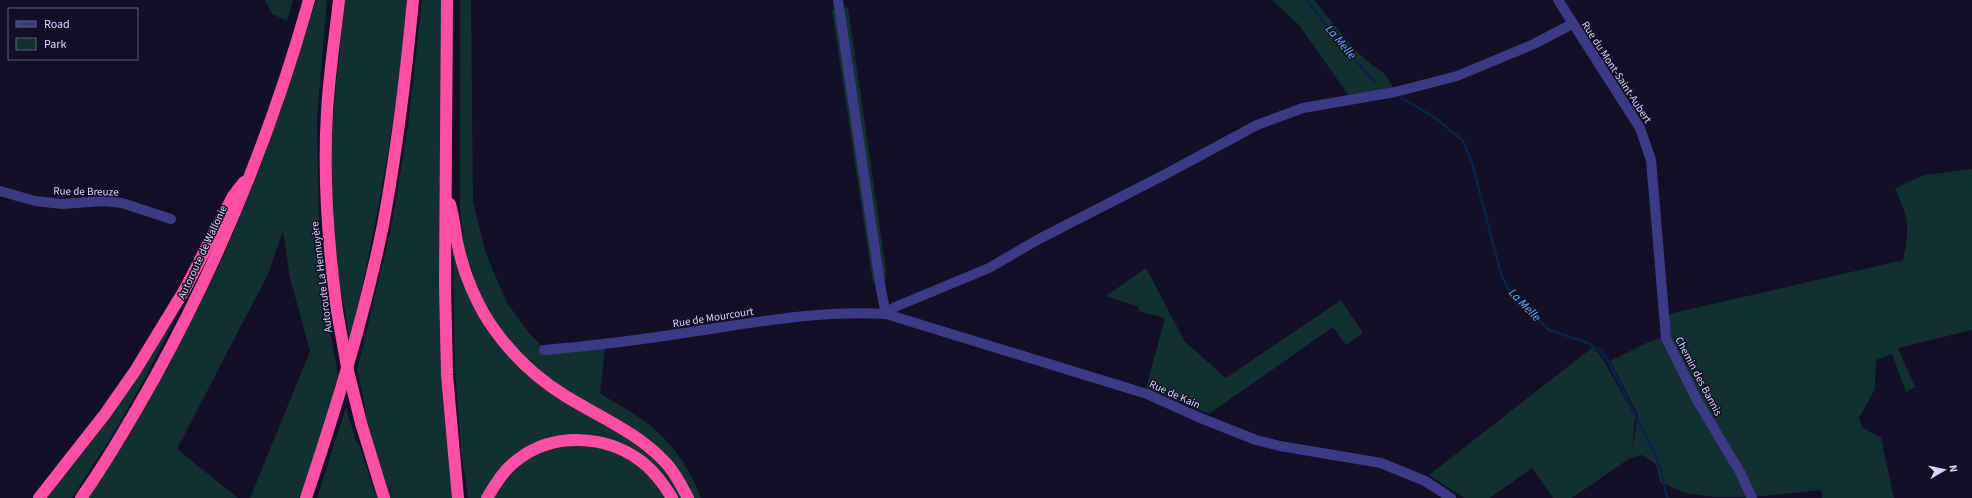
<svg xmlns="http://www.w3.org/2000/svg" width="1972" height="498" font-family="'Source Sans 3',sans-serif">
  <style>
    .green { fill: #12302f }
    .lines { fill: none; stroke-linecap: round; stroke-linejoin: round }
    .stream { stroke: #0c2248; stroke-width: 2.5 }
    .minor { stroke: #3d3a85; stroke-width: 10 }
    .highway { stroke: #ff4fa3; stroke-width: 12 }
    .highway-bridge { stroke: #ff4fa3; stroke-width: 12 }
    .labels { text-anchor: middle; stroke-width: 3; stroke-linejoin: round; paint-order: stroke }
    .street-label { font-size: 11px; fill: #d9d4ff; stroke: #130f26 }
    .water-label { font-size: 12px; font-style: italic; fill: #62b6ff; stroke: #130f26 }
  </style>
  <rect width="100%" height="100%" fill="#130f26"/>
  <!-- green -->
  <g class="green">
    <path d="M 265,0 L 293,0 L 287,21 L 272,14 Z"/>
    <path d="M 316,0 L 327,0 L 317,119 L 319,223 L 330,331 L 338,375 L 321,441 L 299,498 L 250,498 L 310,351 L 290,278 L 283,231 L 268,274 L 177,449 L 238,498 L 87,498 C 132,422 181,347 218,267 C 258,180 288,91 316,0 Z"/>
    <path d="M 345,0 L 407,0 C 398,115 376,228 350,341 L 342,294 L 339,289 L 333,225 L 331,154 L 335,94 Z"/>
    <path d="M 422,0 L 441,0 L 441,304 L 454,498 L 389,498 L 366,418 L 366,410 L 357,370 L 391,229 L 408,126 Z"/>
    <path d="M 460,0 L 471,0 L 473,203 L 486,254 L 507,303 L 529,333 L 544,348 L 606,340 L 600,393 C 613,402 627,409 640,418 C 669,438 688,464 701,498 L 468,498 L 461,449 L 455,369 L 453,247 L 464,245 L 460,207 Z"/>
    <path d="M 1272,0 L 1314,0 L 1353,48 L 1372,65 L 1385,74 L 1393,87 L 1349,96 L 1299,25 Z"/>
    <path d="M 848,7 L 886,270 L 885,284 L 873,284 L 832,10 Z"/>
    <path d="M 1972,169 L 1972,330 L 1898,348 L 1915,387 L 1906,392 L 1892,354 L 1876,360 L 1875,389 L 1859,418 L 1863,428 L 1881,438 L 1894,498 L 1822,498 L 1821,490 L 1754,497 L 1670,338 L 1665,315 L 1903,260 C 1910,226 1909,220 1895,188 L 1924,175 Z"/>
    <path d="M 1146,268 L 1185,342 L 1226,378 L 1341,300 L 1363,333 L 1346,345 L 1333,327 L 1209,414 L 1146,388 L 1165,318 L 1138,311 L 1139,307 L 1106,296 Z"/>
    <path d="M 177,316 L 144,380 L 118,426 L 72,498 L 44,498 Z"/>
    <path d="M 1661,338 L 1670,357 L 1742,482 L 1747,497 L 1714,497 L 1685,493 L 1660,482 L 1656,464 L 1642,455 L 1630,458 L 1572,498 L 1553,498 L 1532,468 L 1490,498 L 1464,498 L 1429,475 L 1593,347 L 1604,361 L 1635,417 L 1632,448 L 1638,415 L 1610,361 L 1653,340 Z"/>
    <path d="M 346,407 L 356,441 L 359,444 L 377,498 L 317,498 Z"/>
  </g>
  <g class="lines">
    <!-- stream -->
    <g class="stream">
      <path d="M 1306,0 L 1352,57 L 1376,83"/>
      <path d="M 1402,98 L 1437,119 L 1463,141 L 1472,163 L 1501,274 L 1510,292 L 1549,330 L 1588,343 L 1598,349 L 1606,357 L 1654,452 L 1661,470 L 1667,498"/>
    </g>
    <!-- minor -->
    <g class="minor">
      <path d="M 838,0 L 881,290 L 886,314"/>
      <path d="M 1558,0 L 1640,128 L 1651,160 L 1666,338 L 1697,400 L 1741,474 L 1752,498"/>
      <path d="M 0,191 L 35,201 L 62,204 L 103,201 L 122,203 L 171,219"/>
      <path d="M 886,314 L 895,307 L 989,268 L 1039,239 L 1164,175 L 1257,125 L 1303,108 L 1395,92 L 1457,76 L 1534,44 L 1572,24"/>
      <path d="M 544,350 C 588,346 633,341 677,334 C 747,324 815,310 886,314 L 1147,394 L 1198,417 L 1256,440 L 1280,446 L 1381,463 L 1425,481 L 1451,498"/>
    </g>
    <!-- highway -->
    <g class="highway">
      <path d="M 447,0 L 445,284 L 447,375 L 458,498"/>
      <path d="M 450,204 C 454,218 455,232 458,246 C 464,275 478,308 496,332 C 515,358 539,380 567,397 C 600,417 638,433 665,462 C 675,472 681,485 688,498"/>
      <path d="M 337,311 C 328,245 323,178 327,112 C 329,74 335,37 339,0"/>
      <path d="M 361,423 L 384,498"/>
      <path d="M 39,498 L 105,414 L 135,371 L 185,289 L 233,196 L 244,182"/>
      <path d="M 81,498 C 108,460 132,418 155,377 C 221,257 272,132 309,0"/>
      <path d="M 306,498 C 336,408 364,318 383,225 C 397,150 406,75 413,0"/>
      <path d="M 487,498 C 496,483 505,468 520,458 C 554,433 604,435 638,459 C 653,469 663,483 672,498"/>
    </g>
    <!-- highway-bridge -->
    <path class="highway-bridge" d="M 337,311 L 347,367 L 361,423"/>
  </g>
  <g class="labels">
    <!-- street labels -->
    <g class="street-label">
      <text transform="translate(1617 72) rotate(57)" y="4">Rue du Mont-Saint-Aubert</text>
      <text transform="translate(86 191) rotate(1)" y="4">Rue de Breuze</text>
      <text transform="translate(202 252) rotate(-65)" y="4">Autoroute de Wallonie</text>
      <text transform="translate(321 277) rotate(-97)" y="4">Autoroute La Hennuyère</text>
      <text transform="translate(713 317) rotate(-9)" y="4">Rue de Mourcourt</text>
      <text transform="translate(1699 376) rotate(62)" y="4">Chemin des Bannis</text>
      <text transform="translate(1175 394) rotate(24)" y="4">Rue de Kain</text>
    </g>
    <!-- water labels -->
    <g class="water-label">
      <text transform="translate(1341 42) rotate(50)" y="4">La Melle</text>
      <text transform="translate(1525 305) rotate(46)" y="4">La Melle</text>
    </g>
  </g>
  <!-- legend -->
  <rect x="8" y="8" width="130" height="52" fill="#130f26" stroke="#625e7d"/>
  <rect x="16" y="21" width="20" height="6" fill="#3d3a85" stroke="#625e7d"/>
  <text x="44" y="28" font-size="12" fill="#d9d4ff">Road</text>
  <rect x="16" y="38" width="20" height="12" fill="#12302f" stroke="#625e7d"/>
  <text x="44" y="48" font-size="12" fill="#d9d4ff">Park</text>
  <!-- north arrow -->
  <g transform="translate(1944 470) rotate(81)" stroke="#130f26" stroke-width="3" paint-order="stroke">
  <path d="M0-3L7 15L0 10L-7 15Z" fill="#d9d4ff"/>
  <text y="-6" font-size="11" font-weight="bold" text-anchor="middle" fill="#d9d4ff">N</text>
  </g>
</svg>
